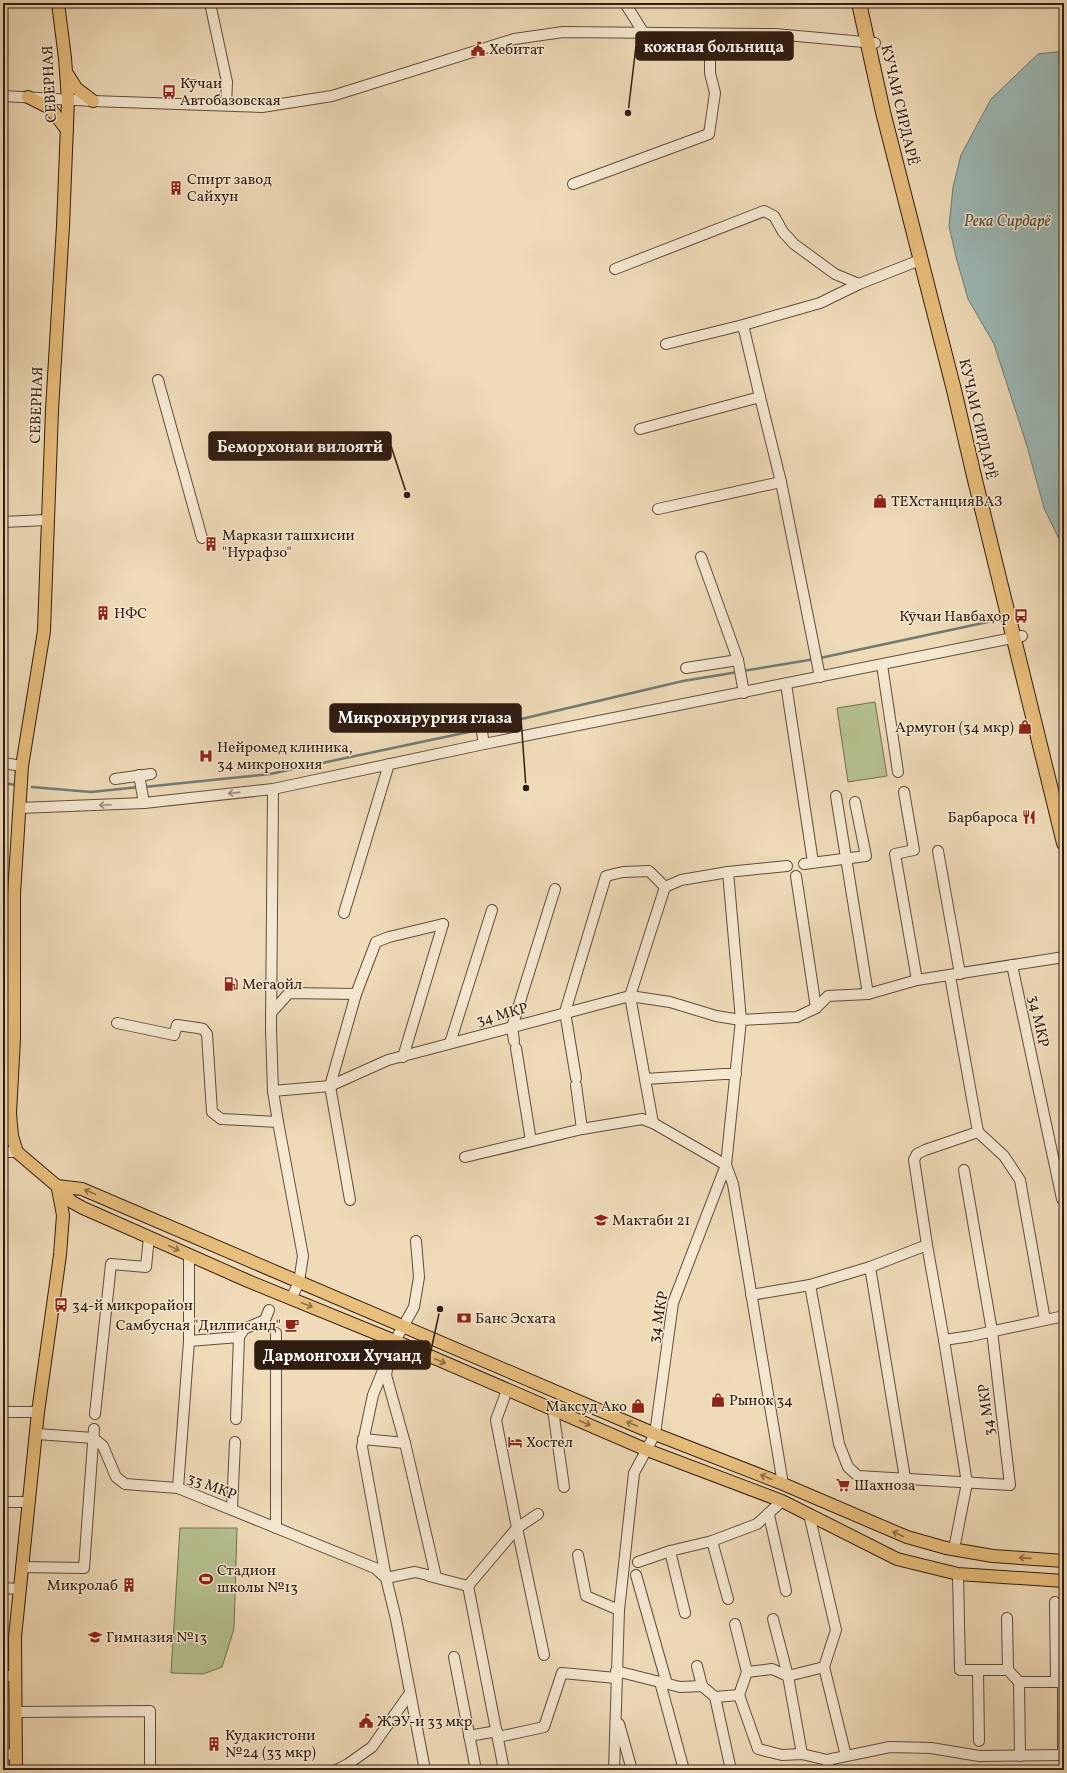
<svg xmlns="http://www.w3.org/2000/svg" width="1067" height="1773" font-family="Vollkorn,serif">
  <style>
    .green { fill: #b6c190; stroke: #736f51 }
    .water { fill: #9cb9b6; stroke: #717b74 }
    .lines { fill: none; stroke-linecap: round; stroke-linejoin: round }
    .stream { stroke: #717b74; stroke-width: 2.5 }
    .minor-casing { stroke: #604c3c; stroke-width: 12 }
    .major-casing { stroke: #301d12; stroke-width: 14 }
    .highway-casing { stroke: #301d12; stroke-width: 16 }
    .minor { stroke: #f5e8d1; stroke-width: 10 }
    .major { stroke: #e8be7c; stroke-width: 12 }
    .highway { stroke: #e8be7c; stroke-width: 14 }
    .oneway { stroke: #9c8d7b }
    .oneway2 { stroke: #8c6e47 }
    .labels { text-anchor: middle; stroke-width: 3; stroke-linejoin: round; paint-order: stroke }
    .poi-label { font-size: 15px; fill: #301d12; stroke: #f5e8d1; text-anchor: start }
    .street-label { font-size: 15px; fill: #301d12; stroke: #f5e8d1 }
    .water-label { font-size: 16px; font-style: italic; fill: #504c43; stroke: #f5e8d1 }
    .leader { fill: none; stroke: #301d12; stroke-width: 1.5 }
    .callout-dot { fill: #301d12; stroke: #f5e8d1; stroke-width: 1.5 }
    .callout { fill: #301d12; stroke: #301d12; stroke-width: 1.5 }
    .callout-label { font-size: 16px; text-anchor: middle; font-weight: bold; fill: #fff }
  </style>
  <rect width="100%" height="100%" fill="#efdbb8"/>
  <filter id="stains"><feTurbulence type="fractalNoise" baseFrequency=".005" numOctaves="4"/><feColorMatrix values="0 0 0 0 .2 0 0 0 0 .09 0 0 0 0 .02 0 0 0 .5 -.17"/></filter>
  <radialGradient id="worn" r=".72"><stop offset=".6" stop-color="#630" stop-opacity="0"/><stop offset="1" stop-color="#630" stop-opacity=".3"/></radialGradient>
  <!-- green -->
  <g class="green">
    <path d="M 875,702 L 887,776 L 848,782 L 837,708 Z"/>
    <path d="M 180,1528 L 237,1528 L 234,1629 L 222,1667 L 203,1674 L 171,1673 Z"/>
  </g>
  <!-- water -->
  <path class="water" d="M 1064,51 L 1064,549 L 1044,508 L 1027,446 L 994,344 L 968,299 L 956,257 L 949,226 L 953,187 L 961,155 L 991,99 L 1038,54 Z"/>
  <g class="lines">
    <!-- stream -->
    <g class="stream">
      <path d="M 820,658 L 997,620"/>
      <path d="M 743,671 L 815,659"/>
      <path d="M 483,728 L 683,681 L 738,672"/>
      <path d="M 3,783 L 16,785"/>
      <path d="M 32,787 L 91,792 L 139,787"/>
      <path d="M 144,787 L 270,774 L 478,730"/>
    </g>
    <defs>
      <g id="minor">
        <path d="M 210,3 L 227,82 L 226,105"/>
        <path d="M 625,3 L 643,32"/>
        <path d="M 3,96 L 93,101 L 262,107 L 332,96 L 514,39 L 563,32 L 775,34 L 875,43"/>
        <path d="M 573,184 L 709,134 L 715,93 L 710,73 L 710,34"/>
        <path d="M 615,269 L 764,211 L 774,216 L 783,232 L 794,244 L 835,274 L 859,284"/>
        <path d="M 743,325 L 760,397"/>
        <path d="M 666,344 L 743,325 L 820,303 L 859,284 L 920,260"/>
        <path d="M 158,380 L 202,538"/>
        <path d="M 640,429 L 760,397 L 781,482"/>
        <path d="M 658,509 L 781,482 L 820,677"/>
        <path d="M 3,522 L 47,520"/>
        <path d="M 701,557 L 738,660 L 744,693"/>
        <path d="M 882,665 L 898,772"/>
        <path d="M 686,668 L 738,660"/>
        <path d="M 786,684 L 813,862"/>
        <path d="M 480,720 L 484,744"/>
        <path d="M 3,763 L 22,766"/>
        <path d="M 139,775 L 144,803"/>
        <path d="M 115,779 L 151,774"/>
        <path d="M 273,789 L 271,1029 L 273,1091 L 278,1122 L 303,1256 L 299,1282 L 291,1299"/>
        <path d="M 904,792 L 914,850 L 895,854 L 917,980"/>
        <path d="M 836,796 L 868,994"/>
        <path d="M 20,808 L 144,803 L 273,789 L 484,744 L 1022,636"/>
        <path d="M 938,851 L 960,974"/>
        <path d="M 804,864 L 866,856 L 855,802"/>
        <path d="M 796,876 L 816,1008"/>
        <path d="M 344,913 L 389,764"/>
        <path d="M 1012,965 L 1062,1199 L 1064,1200"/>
        <path d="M 271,1013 L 289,993 L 356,994 L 376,942 L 389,937 L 443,924"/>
        <path d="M 117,1023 L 174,1035 L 177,1025 L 198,1028 L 203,1029 L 207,1034 L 212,1112 L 221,1119 L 278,1122"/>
        <path d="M 514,1041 L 512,1027 L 555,889"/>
        <path d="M 450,1043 L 492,910"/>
        <path d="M 516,1048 L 531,1141"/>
        <path d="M 403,1057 L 443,924"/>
        <path d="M 576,1078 L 565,1012 L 606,876 L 623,872 L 649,871 L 665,887 L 681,880 L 728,872"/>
        <path d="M 645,1079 L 724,1074 L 736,1074"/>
        <path d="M 576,1085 L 582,1129"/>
        <path d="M 273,1091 L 330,1086 L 388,1060 L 630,996 L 670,1002 L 716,1016 L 741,1020 L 728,872 L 787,866"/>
        <path d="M 653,1123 L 630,996 L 665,887"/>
        <path d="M 978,1132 L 1004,1156 L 1020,1180 L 1045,1320"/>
        <path d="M 3,1152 L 17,1152"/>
        <path d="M 465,1157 L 582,1129 L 642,1119 L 653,1123 L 726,1165 L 733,1184 L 783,1484"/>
        <path d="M 350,1200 L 330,1086 L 356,994"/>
        <path d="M 927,1245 L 944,1340 L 967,1483 L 954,1549"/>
        <path d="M 870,1267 L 905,1478"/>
        <path d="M 810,1285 L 839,1444 L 848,1467 L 858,1476 L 1010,1485 L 992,1331 L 964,1170"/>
        <path d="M 751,1295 L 810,1285 L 870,1267 L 927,1245 L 914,1160 L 917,1154 L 925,1150 L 978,1132 L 950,976"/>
        <path d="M 276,1333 L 276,1528"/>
        <path d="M 944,1340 L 971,1336 L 1064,1316"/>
        <path d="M 189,1341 L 239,1337"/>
        <path d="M 389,1359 L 386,1375 L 405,1443 L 436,1577 L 415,1572 L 386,1578 L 362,1447 L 373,1395 L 395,1341 L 414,1307 L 419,1277 L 416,1241"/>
        <path d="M 507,1390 L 496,1420 L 517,1528 L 544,1655"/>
        <path d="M 553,1410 L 564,1487"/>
        <path d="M 3,1412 L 38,1412"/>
        <path d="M 95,1414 L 111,1264 L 146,1267 L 149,1237"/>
        <path d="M 236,1419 L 239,1337 L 244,1329 L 265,1320 L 269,1310"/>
        <path d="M 37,1434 L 93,1438 L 103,1446 L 116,1477 L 125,1484 L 178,1488 L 375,1568 L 386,1578 L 396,1619 L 425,1770"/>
        <path d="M 363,1439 L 405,1443"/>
        <path d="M 178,1488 L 189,1341 L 189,1255"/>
        <path d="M 3,1502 L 29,1502"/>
        <path d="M 232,1509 L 235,1442"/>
        <path d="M 809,1514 L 836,1630 L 824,1667 L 846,1756"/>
        <path d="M 769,1515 L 786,1591"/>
        <path d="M 670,1551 L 685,1613"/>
        <path d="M 578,1555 L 586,1596 L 619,1610"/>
        <path d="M 638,1562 L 670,1551 L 712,1541"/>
        <path d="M 21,1567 L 84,1568 L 94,1429"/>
        <path d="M 958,1574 L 960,1670 L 1008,1670 L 1019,1682 L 1064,1682"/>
        <path d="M 636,1575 L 667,1684"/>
        <path d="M 429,1576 L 468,1586"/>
        <path d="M 468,1586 L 504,1770"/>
        <path d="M 468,1586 L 517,1528 L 538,1514"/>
        <path d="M 3,1588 L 19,1589"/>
        <path d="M 728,1599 L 712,1541 L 757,1524 L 782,1501"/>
        <path d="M 1055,1602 L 1056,1682"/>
        <path d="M 1007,1618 L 1008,1670"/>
        <path d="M 773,1619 L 788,1676 L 802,1754"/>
        <path d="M 735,1624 L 747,1672 L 739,1695"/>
        <path d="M 454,1657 L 476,1770"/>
        <path d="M 697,1666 L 702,1686"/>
        <path d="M 978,1670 L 979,1741"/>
        <path d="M 616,1671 L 680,1687 L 702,1686 L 715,1697 L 739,1695 L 758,1749 L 782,1755 L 802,1754 L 827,1760 L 890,1747 L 931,1748 L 979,1756 L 1064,1755"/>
        <path d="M 747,1672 L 772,1669 L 788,1676 L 824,1667"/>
        <path d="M 3,1676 L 15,1676"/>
        <path d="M 660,1682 L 684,1770"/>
        <path d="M 1019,1682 L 1020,1756"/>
        <path d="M 715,1697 L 731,1770"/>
        <path d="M 16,1712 L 150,1711 L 150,1770"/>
        <path d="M 619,1724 L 632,1770"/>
        <path d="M 469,1736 L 497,1731"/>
        <path d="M 498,1737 L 544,1727 L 562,1673 L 616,1678"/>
        <path d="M 3,1755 L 16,1754"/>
        <path d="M 1063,1755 L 1063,1682"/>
        <path d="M 827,1760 L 829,1770"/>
        <path d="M 336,1770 L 348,1764 L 372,1747 L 410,1693"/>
        <path d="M 614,1770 L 619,1610 L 634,1473 L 655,1434 L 673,1303 L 726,1165 L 741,1020 L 797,1017 L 816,1008 L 828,996 L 868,994 L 917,980 L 1064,957"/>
      </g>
      <g id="major">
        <path d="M 58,3 L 65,58 L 68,100 L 63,226 L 52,410 L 44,631 L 22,766 L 14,894 L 14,1039 L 10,1113 L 12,1136 L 17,1152 L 57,1186 L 72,1202 L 83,1208 L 248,1281 L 395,1341 L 647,1450 L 782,1501 L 897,1559 L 958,1574 L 1064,1581"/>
        <path d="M 68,75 L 76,88 L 93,101"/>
        <path d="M 28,97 L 50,108 L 67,130"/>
        <path d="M 57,1186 L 82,1189 L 655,1434 L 783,1484 L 907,1537 L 946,1548 L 993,1556 L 1064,1561"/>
        <path d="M 16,1770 L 15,1637 L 38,1412 L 60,1255 L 63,1215 L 58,1189"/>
      </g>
      <path id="highway" d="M 859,3 L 883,112 L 954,390 L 974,476 L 1064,843"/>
    </defs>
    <!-- minor casing -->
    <use href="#minor" class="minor-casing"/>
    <!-- major casing -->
    <use href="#major" class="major-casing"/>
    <!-- highway casing -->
    <use href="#highway" class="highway-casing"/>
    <!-- minor -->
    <use href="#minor" class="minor"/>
    <!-- major -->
    <use href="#major" class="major"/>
    <!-- highway -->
    <use href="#highway" class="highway"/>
  </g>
  <!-- one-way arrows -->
  <defs><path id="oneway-shaft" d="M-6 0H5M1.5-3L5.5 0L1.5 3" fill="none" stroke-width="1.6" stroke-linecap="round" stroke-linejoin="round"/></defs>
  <g class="oneway">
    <use href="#oneway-shaft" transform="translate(234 793) rotate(174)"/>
    <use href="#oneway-shaft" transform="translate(105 805) rotate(177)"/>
  </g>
  <g class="oneway2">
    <use href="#oneway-shaft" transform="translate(90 1192) rotate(-157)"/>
    <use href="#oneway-shaft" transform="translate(174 1248) rotate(25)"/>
    <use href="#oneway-shaft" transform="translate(307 1305) rotate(22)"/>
    <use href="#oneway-shaft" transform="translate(440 1361) rotate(24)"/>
    <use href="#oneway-shaft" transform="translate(585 1423) rotate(23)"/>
    <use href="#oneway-shaft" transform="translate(632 1424) rotate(-157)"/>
    <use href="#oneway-shaft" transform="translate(766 1477) rotate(-159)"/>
    <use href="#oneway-shaft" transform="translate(898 1534) rotate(-156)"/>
    <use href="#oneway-shaft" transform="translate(1025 1558) rotate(-176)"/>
  </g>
  <!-- icons -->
  <defs>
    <symbol id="civic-bare" viewBox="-9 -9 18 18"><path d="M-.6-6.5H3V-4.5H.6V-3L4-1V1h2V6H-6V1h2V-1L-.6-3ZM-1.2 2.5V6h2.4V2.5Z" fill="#8f2418" stroke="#f5e8d1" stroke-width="2.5" paint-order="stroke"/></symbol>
    <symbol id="bus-bare" viewBox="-9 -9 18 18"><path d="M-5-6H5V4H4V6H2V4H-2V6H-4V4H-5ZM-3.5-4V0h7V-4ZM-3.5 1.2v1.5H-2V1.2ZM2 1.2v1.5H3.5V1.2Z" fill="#8f2418" stroke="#f5e8d1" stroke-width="2.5" paint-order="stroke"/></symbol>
    <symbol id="building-bare" viewBox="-9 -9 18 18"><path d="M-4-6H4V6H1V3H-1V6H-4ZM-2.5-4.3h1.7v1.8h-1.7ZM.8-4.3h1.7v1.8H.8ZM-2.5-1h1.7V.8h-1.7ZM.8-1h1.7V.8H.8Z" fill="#8f2418" stroke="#f5e8d1" stroke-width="2.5" paint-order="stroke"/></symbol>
    <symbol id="shop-bare" viewBox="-9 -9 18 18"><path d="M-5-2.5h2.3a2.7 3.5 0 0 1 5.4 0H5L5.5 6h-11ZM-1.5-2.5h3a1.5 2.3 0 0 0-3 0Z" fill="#8f2418" stroke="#f5e8d1" stroke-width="2.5" paint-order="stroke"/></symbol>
    <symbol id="hospital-bare" viewBox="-9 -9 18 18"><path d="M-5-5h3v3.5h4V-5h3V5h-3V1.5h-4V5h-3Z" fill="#8f2418" stroke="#f5e8d1" stroke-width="2.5" paint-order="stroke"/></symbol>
    <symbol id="restaurant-bare" viewBox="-9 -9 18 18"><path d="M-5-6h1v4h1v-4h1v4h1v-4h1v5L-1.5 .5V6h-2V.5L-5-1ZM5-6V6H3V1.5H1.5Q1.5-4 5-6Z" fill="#8f2418" stroke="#f5e8d1" stroke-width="2.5" paint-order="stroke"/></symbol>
    <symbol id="fuel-bare" viewBox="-9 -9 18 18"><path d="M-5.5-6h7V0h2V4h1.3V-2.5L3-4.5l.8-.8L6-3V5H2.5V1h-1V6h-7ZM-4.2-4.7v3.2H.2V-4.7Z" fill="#8f2418" stroke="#f5e8d1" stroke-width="2.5" paint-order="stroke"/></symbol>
    <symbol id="school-bare" viewBox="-9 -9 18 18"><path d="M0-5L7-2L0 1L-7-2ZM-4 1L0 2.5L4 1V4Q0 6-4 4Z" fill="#8f2418" stroke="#f5e8d1" stroke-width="2.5" paint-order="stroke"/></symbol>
    <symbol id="bank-bare" viewBox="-9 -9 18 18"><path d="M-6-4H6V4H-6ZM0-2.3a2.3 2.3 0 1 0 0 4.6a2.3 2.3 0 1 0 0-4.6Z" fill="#8f2418" stroke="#f5e8d1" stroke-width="2.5" paint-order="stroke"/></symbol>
    <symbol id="cafe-bare" viewBox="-9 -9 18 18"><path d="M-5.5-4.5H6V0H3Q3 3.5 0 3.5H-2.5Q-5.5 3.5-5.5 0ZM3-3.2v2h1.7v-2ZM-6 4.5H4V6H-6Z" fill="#8f2418" stroke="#f5e8d1" stroke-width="2.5" paint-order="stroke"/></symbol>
    <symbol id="hotel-bare" viewBox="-9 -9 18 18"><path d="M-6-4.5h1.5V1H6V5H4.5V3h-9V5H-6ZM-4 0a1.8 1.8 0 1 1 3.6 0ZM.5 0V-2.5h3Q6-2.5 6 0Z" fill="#8f2418" stroke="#f5e8d1" stroke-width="2.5" paint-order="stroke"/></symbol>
    <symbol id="supermarket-bare" viewBox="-9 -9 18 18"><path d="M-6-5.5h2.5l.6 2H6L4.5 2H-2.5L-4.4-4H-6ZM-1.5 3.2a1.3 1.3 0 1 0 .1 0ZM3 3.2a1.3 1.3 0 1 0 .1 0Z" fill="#8f2418" stroke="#f5e8d1" stroke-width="2.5" paint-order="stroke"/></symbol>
    <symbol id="stadium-bare" viewBox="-9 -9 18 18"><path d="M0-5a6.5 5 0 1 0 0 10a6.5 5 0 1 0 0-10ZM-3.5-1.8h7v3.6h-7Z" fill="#8f2418" stroke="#f5e8d1" stroke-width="2.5" paint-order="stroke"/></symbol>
  </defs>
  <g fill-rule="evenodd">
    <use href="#civic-bare" x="468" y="39" width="20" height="20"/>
    <use href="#bus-bare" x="159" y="82" width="20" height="20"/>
    <use href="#building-bare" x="166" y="178" width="20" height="20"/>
    <use href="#shop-bare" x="870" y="491" width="20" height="20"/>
    <use href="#building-bare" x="201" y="534" width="20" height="20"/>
    <use href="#building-bare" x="93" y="603" width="20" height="20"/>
    <use href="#bus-bare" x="1011" y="606" width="20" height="20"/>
    <use href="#shop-bare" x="1015" y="717" width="20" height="20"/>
    <use href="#hospital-bare" x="196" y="746" width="20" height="20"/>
    <use href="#restaurant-bare" x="1019" y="807" width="20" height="20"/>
    <use href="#fuel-bare" x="221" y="974" width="20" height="20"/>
    <use href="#school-bare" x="591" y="1210" width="20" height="20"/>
    <use href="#bus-bare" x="51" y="1295" width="20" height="20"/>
    <use href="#bank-bare" x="454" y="1308" width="20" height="20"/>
    <use href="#cafe-bare" x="282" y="1315" width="20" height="20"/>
    <use href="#shop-bare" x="708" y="1390" width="20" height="20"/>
    <use href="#shop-bare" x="628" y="1396" width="20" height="20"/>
    <use href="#hotel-bare" x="505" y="1432" width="20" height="20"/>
    <use href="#supermarket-bare" x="833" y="1475" width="20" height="20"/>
    <use href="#stadium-bare" x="196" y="1569" width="20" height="20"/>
    <use href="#building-bare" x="119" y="1575" width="20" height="20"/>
    <use href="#school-bare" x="85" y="1627" width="20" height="20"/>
    <use href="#civic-bare" x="356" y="1711" width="20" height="20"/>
    <use href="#building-bare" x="204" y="1734" width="20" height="20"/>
  </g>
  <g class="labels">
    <!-- poi labels -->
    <g class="poi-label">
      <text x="489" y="54">Хебитат</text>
      <text x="180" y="88">Кӯчаи<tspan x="180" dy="17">Автобазовская</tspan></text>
      <text x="187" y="184">Спирт завод<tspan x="187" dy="17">Сайхун</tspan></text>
      <text x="891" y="506">ТЕХстанцияВАЗ</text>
      <text x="222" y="540">Маркази ташхисии<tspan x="222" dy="17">"Нурафзо"</tspan></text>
      <text x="114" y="618">НФС</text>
      <text x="1010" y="621" text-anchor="end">Кӯчаи Навбаҳор</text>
      <text x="1014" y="732" text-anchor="end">Армугон (34 мкр)</text>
      <text x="217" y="752">Нейромед клиника,<tspan x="217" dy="17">34 микронохия</tspan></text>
      <text x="1018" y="822" text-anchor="end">Барбароса</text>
      <text x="242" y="989">Мегаойл</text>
      <text x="612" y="1225">Мактаби 21</text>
      <text x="72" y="1310">34-й микрорайон</text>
      <text x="475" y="1323">Банс Эсхата</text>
      <text x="281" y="1330" text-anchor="end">Самбусная "Дилписанд"</text>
      <text x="729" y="1405">Рынок 34</text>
      <text x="627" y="1411" text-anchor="end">Максуд Ако</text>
      <text x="526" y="1447">Хостел</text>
      <text x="854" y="1490">Шахноза</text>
      <text x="217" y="1575">Стадион<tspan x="217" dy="17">школы №13</tspan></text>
      <text x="118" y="1590" text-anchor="end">Микролаб</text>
      <text x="106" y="1642">Гимназия №13</text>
      <text x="377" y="1726">ЖЭУ-и 33 мкр</text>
      <text x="225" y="1740">Кудакистони<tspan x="225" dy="17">№24 (33 мкр)</tspan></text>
    </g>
    <!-- street labels -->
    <g class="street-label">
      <text transform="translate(49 84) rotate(-93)" y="5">СЕВЕРНАЯ</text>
      <text transform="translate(900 105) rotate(77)" y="5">КУЧАИ СИРДАРЁ</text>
      <text transform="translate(36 405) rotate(-88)" y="5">СЕВЕРНАЯ</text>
      <text transform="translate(978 419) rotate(77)" y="5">КУЧАИ СИРДАРЁ</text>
      <text transform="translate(502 1014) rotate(-15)" y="5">34 МКР</text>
      <text transform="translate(1039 1021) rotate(78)" y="5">34 МКР</text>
      <text transform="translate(658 1317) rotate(-79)" y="5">34 МКР</text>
      <text transform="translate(986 1410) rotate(-97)" y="5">34 МКР</text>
      <text transform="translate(212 1486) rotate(21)" y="5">33 МКР</text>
    </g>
    <!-- water labels -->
    <g class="water-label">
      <text x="1007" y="226">Река Сирдарё</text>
    </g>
  </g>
  <!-- callouts -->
  <path class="leader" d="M628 113L636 46M407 495L391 446M526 788L521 718M440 1309L430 1355"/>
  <g class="callout-dot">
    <circle cx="628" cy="113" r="4"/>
    <circle cx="407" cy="495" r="4"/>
    <circle cx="526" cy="788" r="4"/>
    <circle cx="440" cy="1309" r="4"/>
  </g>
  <g class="callout">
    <rect x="636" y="32" width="157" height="28" rx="4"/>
    <rect x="209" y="432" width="182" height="28" rx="4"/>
    <rect x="330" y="704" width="191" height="28" rx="4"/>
    <rect x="255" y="1341" width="175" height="28" rx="4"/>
  </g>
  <g class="callout-label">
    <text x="714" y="52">кожная больница</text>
    <text x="300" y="452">Беморхонаи вилоятй</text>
    <text x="425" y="723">Микрохирургия глаза</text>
    <text x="342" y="1361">Дармонгохи Хучанд</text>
  </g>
  <!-- margin -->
  <rect width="1067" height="1773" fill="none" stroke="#efdbb8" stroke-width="16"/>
  <rect x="4" y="4" width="1059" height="1765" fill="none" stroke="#301d12" stroke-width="2"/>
  <rect x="8" y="8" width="1051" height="1757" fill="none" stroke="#301d12"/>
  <rect width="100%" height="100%" filter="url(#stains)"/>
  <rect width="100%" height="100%" fill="url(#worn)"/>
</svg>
